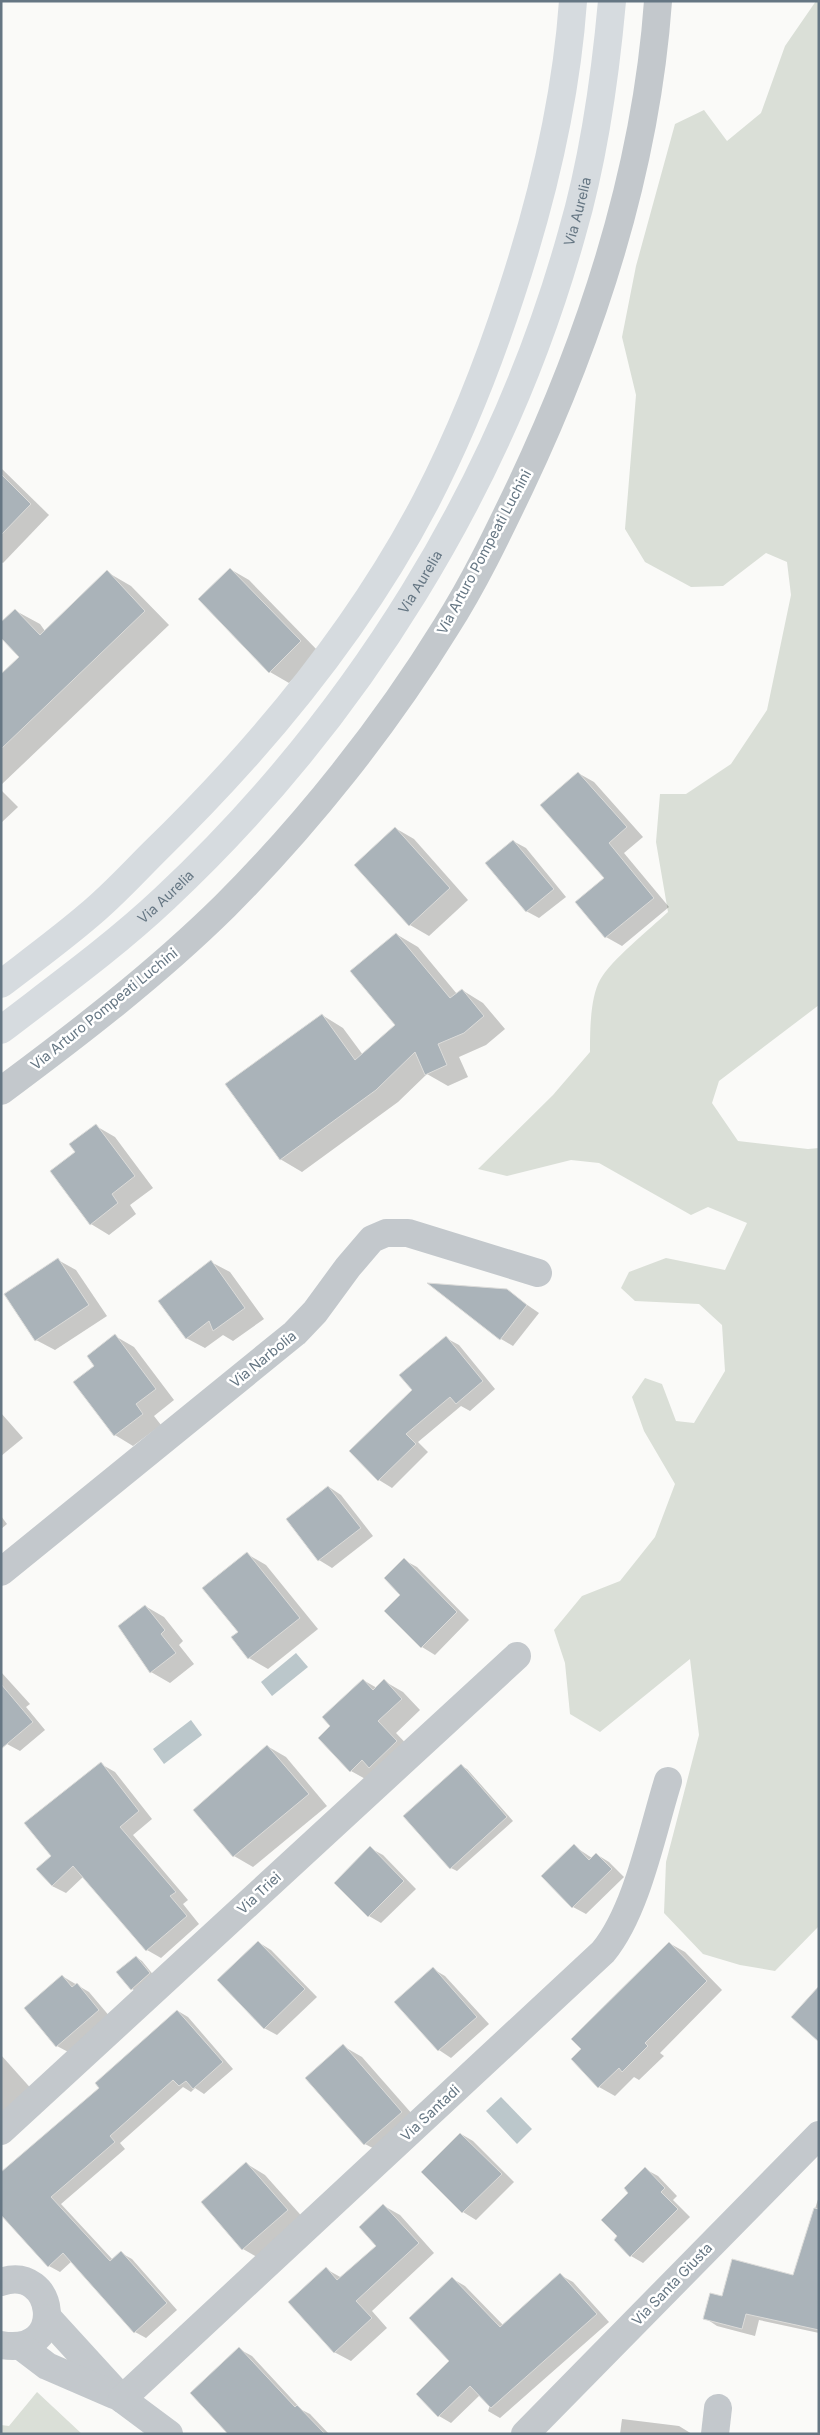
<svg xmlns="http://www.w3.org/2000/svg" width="820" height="2435" font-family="Inter,sans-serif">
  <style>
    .green { fill: #dadfd7 }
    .water { fill: #bbc7cb }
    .shadow { fill: #0003 }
    .building { fill: #aab3b9; stroke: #dcdcda }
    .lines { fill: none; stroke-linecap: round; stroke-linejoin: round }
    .minor { stroke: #c3c8cc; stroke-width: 28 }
    .highway { stroke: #d6dbdf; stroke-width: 28 }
    .labels { text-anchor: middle; stroke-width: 5; stroke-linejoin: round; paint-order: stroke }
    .street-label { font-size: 14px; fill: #657683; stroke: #fff }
  </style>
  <rect width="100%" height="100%" fill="#fafaf8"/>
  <!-- green -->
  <g class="green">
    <path d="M 816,1 L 819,1 L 819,1005 L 719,1081 L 712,1103 L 738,1141 L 808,1149 L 819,1148 L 819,1926 L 775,1971 L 740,1965 L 703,1954 L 664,1913 L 666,1862 L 699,1735 L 690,1659 L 600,1732 L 570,1714 L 565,1663 L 554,1630 L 582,1596 L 620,1581 L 655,1537 L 675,1484 L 644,1431 L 632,1397 L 645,1378 L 662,1384 L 676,1421 L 694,1423 L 725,1371 L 722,1325 L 699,1304 L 635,1301 L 621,1288 L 629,1272 L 666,1258 L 725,1270 L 747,1223 L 708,1207 L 691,1215 L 599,1163 L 571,1160 L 507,1176 L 478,1169 L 553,1095 L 590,1052 C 590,1032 590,998 600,980 C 611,960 650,929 668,912 L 656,842 L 660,794 L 686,794 L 731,764 L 767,710 L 791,595 L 787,562 L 766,553 L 723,586 L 691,587 L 645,562 L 625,529 L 636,395 L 622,337 L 636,266 L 675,124 L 704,110 L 727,141 L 761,113 L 785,46 Z"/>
    <path d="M 37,2392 L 82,2434 L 1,2434 L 1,2425 L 9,2426 Z"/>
  </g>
  <!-- water -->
  <g class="water">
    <path d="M 296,1653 L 308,1667 L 272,1696 L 261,1682 Z"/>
    <path d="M 191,1720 L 202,1735 L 164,1764 L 153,1749 Z"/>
    <path d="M 501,2097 L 532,2129 L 517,2144 L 486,2111 Z"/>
  </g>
  <!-- shadow -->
  <g class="shadow">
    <path d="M 1,468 L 49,515 L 3,563 L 1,562 Z"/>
    <path d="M 230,569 L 249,580 L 319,652 L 289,683 L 270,672 Z"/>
    <path d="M 107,572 L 131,586 L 169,625 L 1,785 L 1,676 L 21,657 L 16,611 L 40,624 L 45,631 Z"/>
    <path d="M 578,773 L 594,782 L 643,837 L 624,853 L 669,907 L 622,946 L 606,937 L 606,878 Z"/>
    <path d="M 1,790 L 18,807 L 1,823 Z"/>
    <path d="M 395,828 L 414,839 L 468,900 L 429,936 L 410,925 L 355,865 Z"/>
    <path d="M 513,841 L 526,848 L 566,897 L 539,918 L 526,911 Z"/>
    <path d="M 396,934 L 418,947 L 457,994 L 462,990 L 483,1003 L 505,1029 L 486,1045 L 459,1057 L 468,1077 L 448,1086 L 427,1074 L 398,1102 L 302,1172 L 280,1159 L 322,1015 L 343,1028 L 363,1055 L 396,1025 Z"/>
    <path d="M 96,1126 L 115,1137 L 153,1188 L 130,1205 L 136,1214 L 109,1235 L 91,1224 L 77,1153 Z"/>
    <path d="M 58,1260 L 76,1270 L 107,1316 L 55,1350 L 36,1340 Z"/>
    <path d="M 211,1262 L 230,1272 L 264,1319 L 233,1341 L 223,1335 L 205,1348 L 186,1338 Z"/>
    <path d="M 507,1291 L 539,1313 L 513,1346 L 501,1339 Z"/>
    <path d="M 115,1336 L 134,1347 L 174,1400 L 154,1416 L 161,1425 L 133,1446 L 115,1435 L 96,1366 Z"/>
    <path d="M 446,1338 L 459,1345 L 495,1389 L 470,1411 L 461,1406 L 418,1442 L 428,1452 L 392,1488 L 379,1480 L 351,1451 L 414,1390 Z"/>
    <path d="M 1,1413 L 23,1438 L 1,1456 Z"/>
    <path d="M 329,1487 L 341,1495 L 373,1536 L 332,1568 L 319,1560 L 288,1519 Z"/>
    <path d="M 1,1516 L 7,1524 L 1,1529 Z"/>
    <path d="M 247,1554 L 266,1565 L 318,1629 L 268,1669 L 249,1658 L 232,1638 L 239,1632 Z"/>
    <path d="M 404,1560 L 417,1567 L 469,1620 L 435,1655 L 422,1647 L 386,1611 L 402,1595 Z"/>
    <path d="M 145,1606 L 164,1617 L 183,1641 L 179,1645 L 194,1664 L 170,1683 L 151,1672 L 120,1626 Z"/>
    <path d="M 1,1672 L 30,1704 L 26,1707 L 45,1730 L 20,1751 L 7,1744 L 1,1737 Z"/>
    <path d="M 363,1680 L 377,1688 L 384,1681 L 403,1692 L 420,1710 L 396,1733 L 415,1753 L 369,1781 L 351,1771 L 332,1727 Z"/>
    <path d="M 267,1746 L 286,1757 L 327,1806 L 253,1867 L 234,1856 Z"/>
    <path d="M 101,1764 L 115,1772 L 152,1819 L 133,1835 L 188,1900 L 183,1904 L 199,1924 L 161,1958 L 147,1950 L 84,1876 L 66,1893 L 52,1886 Z"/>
    <path d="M 461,1766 L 467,1769 L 513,1821 L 457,1871 L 451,1868 Z"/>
    <path d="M 574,1846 L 592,1858 L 596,1854 L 609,1862 L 624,1877 L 586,1914 L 573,1907 Z"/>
    <path d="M 370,1848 L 383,1855 L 416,1889 L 381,1923 L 369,1916 Z"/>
    <path d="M 258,1942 L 271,1950 L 317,1997 L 277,2035 L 264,2028 Z"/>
    <path d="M 669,1943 L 685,1952 L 722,1990 L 660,2053 L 664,2056 L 639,2080 L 634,2077 L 615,2096 L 599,2087 L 572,2059 Z"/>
    <path d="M 136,1957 L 142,1961 L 155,1977 L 138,1992 L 132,1989 Z"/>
    <path d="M 433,1969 L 445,1976 L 489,2024 L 451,2058 L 439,2050 Z"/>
    <path d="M 62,1976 L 89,1992 L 111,2018 L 70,2053 L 57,2046 Z"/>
    <path d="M 178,2011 L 188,2017 L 233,2069 L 204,2094 L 195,2088 L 191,2092 L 183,2087 L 120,2143 L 125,2149 L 61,2204 L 113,2260 L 121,2253 L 132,2259 L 177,2310 L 146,2338 L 135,2332 L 72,2261 L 60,2272 L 49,2266 L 1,2213 L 101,2088 Z"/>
    <path d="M 343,2046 L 362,2057 L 420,2123 L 384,2154 L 365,2144 Z"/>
    <path d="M 1,2055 L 35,2093 L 1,2123 Z"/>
    <path d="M 461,2134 L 473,2141 L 514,2182 L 476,2220 L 463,2212 L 422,2172 Z"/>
    <path d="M 247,2164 L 265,2175 L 306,2221 L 262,2260 L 243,2249 Z"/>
    <path d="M 645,2169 L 658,2176 L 677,2196 L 673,2200 L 690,2217 L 643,2263 L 631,2256 L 619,2236 L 630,2193 Z"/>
    <path d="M 819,2196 L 819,2333 L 759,2320 L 755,2336 L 717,2326 L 705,2318 L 723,2298 L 794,2277 Z"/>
    <path d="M 384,2206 L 400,2215 L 434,2253 L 372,2311 L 387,2328 L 351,2361 L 334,2352 L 326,2269 L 342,2278 L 378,2246 Z"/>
    <path d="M 560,2275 L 573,2282 L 609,2322 L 500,2418 L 488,2411 L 490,2405 L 480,2395 L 451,2423 L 439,2416 L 451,2361 L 453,2279 L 465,2286 L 503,2325 Z"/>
    <path d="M 239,2349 L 252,2356 L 302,2410 L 310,2414 L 329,2434 L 248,2434 Z"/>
    <path d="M 622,2419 L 679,2426 L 692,2434 L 620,2434 Z"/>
  </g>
  <!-- building -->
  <g class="building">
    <path d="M 1,474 L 31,504 L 1,535 Z"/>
    <path d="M 230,568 L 301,641 L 269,673 L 198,599 Z"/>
    <path d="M 107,570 L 145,611 L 1,749 L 1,674 L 19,657 L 1,638 L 1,622 L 15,609 L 40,635 Z"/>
    <path d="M 578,772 L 627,827 L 609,843 L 654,898 L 605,938 L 575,902 L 604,878 L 540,805 Z"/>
    <path d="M 395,827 L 450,888 L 409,926 L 354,865 Z"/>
    <path d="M 513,840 L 554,889 L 526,912 L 485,863 Z"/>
    <path d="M 396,933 L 450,998 L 462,989 L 484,1016 L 464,1033 L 438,1044 L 447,1065 L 425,1075 L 415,1052 L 376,1090 L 280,1160 L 225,1084 L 322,1014 L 355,1060 L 395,1025 L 350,971 Z"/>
    <path d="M 96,1124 L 135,1176 L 112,1194 L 118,1203 L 90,1225 L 50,1171 L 75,1152 L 69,1144 Z"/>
    <path d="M 58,1258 L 89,1305 L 35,1341 L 4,1294 Z"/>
    <path d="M 211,1260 L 245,1308 L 213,1331 L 209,1321 L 186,1339 L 158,1301 Z"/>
    <path d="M 427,1283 L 507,1289 L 527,1305 L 500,1340 Z"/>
    <path d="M 115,1334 L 156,1389 L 136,1404 L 143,1414 L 114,1436 L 73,1382 L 94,1366 L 87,1356 Z"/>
    <path d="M 446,1336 L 483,1381 L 456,1404 L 450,1397 L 406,1434 L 416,1444 L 378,1481 L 349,1451 L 412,1390 L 399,1375 Z"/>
    <path d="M 328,1486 L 361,1528 L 318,1561 L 286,1519 Z"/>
    <path d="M 247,1552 L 300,1618 L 248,1659 L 231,1637 L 238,1632 L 202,1588 Z"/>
    <path d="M 404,1558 L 457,1612 L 421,1648 L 384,1611 L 400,1595 L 384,1578 Z"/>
    <path d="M 145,1605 L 165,1630 L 161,1634 L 176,1653 L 150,1673 L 118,1626 Z"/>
    <path d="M 363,1679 L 373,1690 L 384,1679 L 402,1699 L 378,1721 L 397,1741 L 369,1768 L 362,1760 L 350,1772 L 318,1738 L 330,1726 L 322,1717 Z"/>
    <path d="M 1,1684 L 33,1722 L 1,1749 Z"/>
    <path d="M 267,1745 L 309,1794 L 233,1857 L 193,1810 Z"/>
    <path d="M 101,1762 L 139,1811 L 120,1827 L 176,1892 L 170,1896 L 187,1916 L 146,1951 L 73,1866 L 52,1886 L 36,1869 L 51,1856 L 24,1823 Z"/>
    <path d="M 461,1764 L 507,1817 L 450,1869 L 403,1816 Z"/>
    <path d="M 574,1844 L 589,1860 L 596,1853 L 612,1869 L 572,1908 L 541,1876 Z"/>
    <path d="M 370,1846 L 404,1881 L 368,1917 L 334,1883 Z"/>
    <path d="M 258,1941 L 305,1989 L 264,2029 L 217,1980 Z"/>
    <path d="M 669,1942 L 707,1981 L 645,2043 L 648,2046 L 622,2072 L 619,2068 L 598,2088 L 571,2059 L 581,2049 L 571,2039 Z"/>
    <path d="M 136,1956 L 150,1973 L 131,1990 L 116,1972 Z"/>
    <path d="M 433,1967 L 477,2017 L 438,2051 L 394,2002 Z"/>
    <path d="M 62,1975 L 72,1987 L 77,1983 L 99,2010 L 56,2047 L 24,2008 Z"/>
    <path d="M 819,1986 L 819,2042 L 791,2017 Z"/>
    <path d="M 177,2010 L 223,2062 L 193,2089 L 186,2081 L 179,2086 L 173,2080 L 110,2136 L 115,2142 L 51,2197 L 110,2261 L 121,2251 L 167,2303 L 134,2333 L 63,2253 L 48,2267 L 1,2215 L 1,2172 L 99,2088 L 95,2083 Z"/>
    <path d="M 343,2044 L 402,2112 L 364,2145 L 305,2078 Z"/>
    <path d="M 460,2133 L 502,2174 L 462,2213 L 421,2172 Z"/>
    <path d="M 246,2162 L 288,2210 L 242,2250 L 201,2202 Z"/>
    <path d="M 645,2167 L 665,2188 L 661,2192 L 678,2209 L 630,2257 L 614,2240 L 617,2236 L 601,2220 L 628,2193 L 624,2188 Z"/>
    <path d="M 383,2204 L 419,2243 L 356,2301 L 372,2318 L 334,2353 L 288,2302 L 326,2267 L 337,2280 L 376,2246 L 359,2227 Z"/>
    <path d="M 814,2208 L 819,2209 L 819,2330 L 746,2314 L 742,2329 L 703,2319 L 710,2293 L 722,2296 L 732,2259 L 793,2275 Z"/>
    <path d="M 560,2273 L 597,2314 L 491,2408 L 470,2386 L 438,2417 L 416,2394 L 449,2361 L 409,2318 L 452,2277 L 500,2327 Z"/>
    <path d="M 239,2347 L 295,2407 L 297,2405 L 325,2434 L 228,2434 L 190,2393 Z"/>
  </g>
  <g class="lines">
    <!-- minor -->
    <g class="minor">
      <path d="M 1,1091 C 79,1033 156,974 225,906 C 307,824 385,726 446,627 C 474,583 497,535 520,487 C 592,335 646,170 658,1"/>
      <path d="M 1,1572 L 295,1333 L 315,1312 L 348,1267 L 372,1239 L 386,1233 L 408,1233 L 538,1273"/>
      <path d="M 1,2131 L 517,1656"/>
      <path d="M 1,2282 C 55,2263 69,2357 1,2345"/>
      <path d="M 48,2318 L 122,2399 L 169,2434"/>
      <path d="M 22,2347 L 47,2366 L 114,2395"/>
      <path d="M 122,2399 L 603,1952 C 637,1911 652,1832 668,1781"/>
      <path d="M 525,2434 L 819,2135"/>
      <path d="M 715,2434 L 718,2408"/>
    </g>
    <!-- highway -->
    <g class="highway">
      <path d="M 1,984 C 31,961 61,939 89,915 C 112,896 132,874 153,853 C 259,750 357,633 426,501 C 460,435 488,365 511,294 C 542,200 566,101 573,1"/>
      <path id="s1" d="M 1,1030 C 57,987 114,946 165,898 C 356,719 502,485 572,233 C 594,158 605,79 612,1"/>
    </g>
  </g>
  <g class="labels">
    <!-- street labels -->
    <g class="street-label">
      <text dy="5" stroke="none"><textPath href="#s1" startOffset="1022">Via Aurelia</textPath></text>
      <text transform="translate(484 552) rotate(-62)" y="5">Via Arturo Pompeati Luchini</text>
      <text dy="5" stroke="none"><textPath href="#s1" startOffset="618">Via Aurelia</textPath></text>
      <text dy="5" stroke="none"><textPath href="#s1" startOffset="212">Via Aurelia</textPath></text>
      <text transform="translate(104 1009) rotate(-39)" y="5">Via Arturo Pompeati Luchini</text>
      <text transform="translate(263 1359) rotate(-39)" y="5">Via Narbolia</text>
      <text transform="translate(259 1893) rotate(-43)" y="5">Via Triei</text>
      <text transform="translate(430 2113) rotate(-43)" y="5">Via Santadi</text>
      <text transform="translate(672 2284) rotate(-46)" y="5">Via Santa Giusta</text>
    </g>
  </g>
  <!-- border -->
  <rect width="820" height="2435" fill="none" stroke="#657683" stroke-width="5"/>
</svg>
